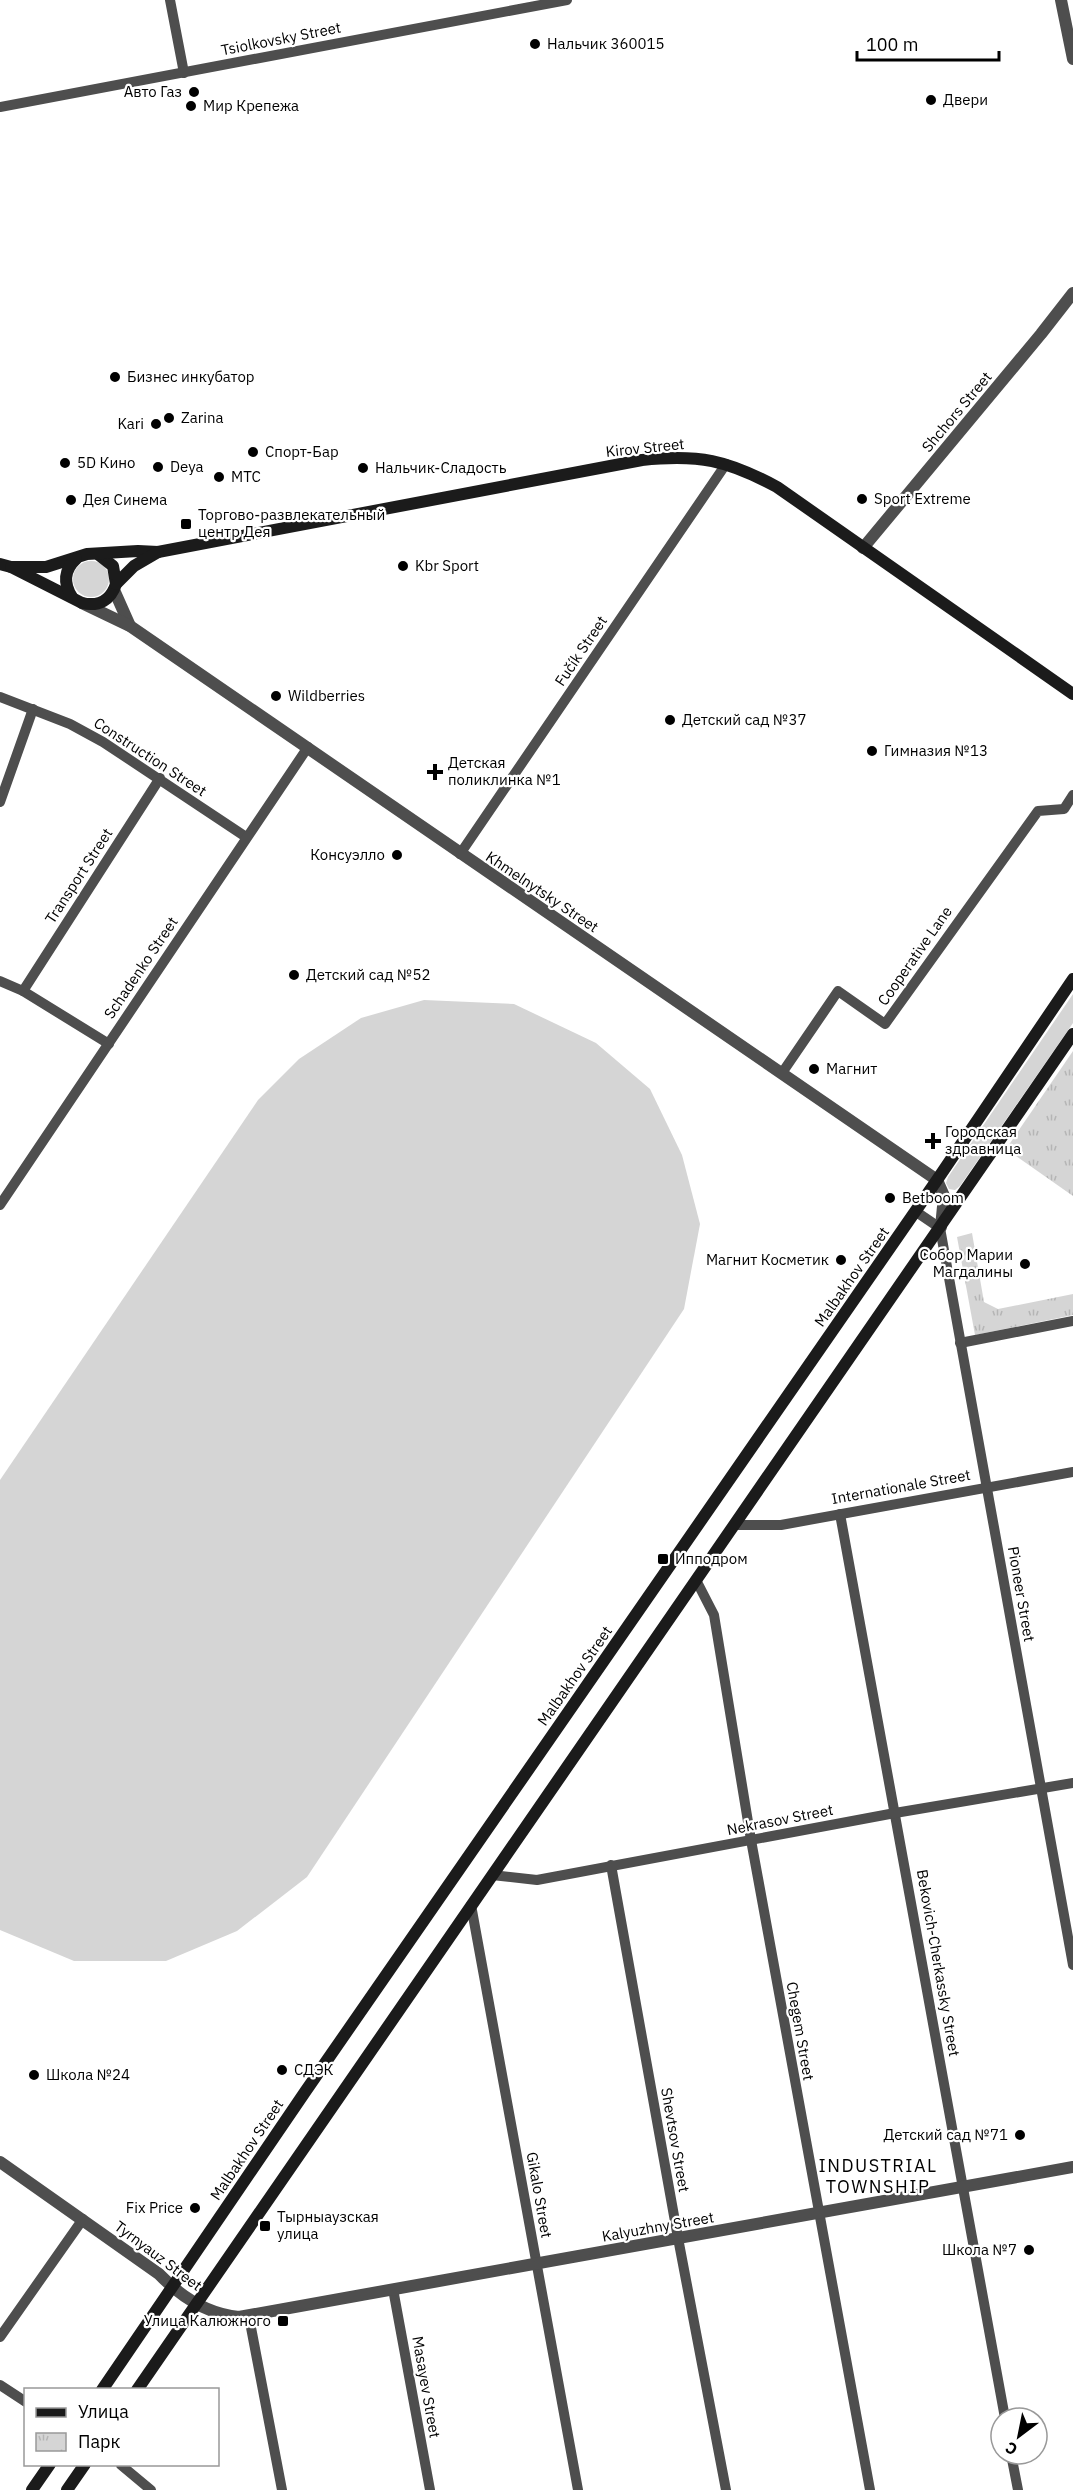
<svg xmlns="http://www.w3.org/2000/svg" width="1073" height="2490" font-family="'IBM Plex Sans',sans-serif">
  <style>
    .grass { fill: #d5d5d5 }
    .park { fill: url(#park-tufts) }
    .lines { fill: none; stroke-linecap: round; stroke-linejoin: round }
    .minor { stroke: #4e4e4e; stroke-width: 10 }
    .tertiary { stroke: #4e4e4e; stroke-width: 12 }
    .secondary { stroke: #1b1b1b; stroke-width: 12 }
    .poi-dot { fill: #000; stroke: #fff; stroke-width: 2 }
    .labels { text-anchor: middle; stroke-width: 4.5; stroke-linejoin: round; paint-order: stroke }
    .street-label { font-size: 15px; fill: #000; stroke: #fff }
    .poi-label { font-size: 15px; fill: #000; stroke: #fff; text-anchor: start }
    .quarter-label { font-size: 18px; letter-spacing: 1.5px; fill: #000; stroke: #fff }
  </style>
  <defs>
    <pattern id="park-tufts" width="24" height="20" patternUnits="userSpaceOnUse" patternTransform="scale(1.5)"><rect width="24" height="20" fill="#d5d5d5"/><path d="M3 7l-1-3M5 7V3M7 7l1-3M15 17l-1-3M17 17v-4M19 17l1-3" fill="none" stroke="#b5b5b5"/></pattern>
  </defs>
  <rect width="100%" height="100%" fill="#fff"/>
  <!-- grass -->
  <g class="grass">
    <circle cx="91" cy="579" r="18"/>
    <path d="M 1073,994 L 1073,1023 L 960,1186 L 955,1190 L 949,1189 L 946,1183 L 948,1177 Z"/>
    <path d="M 424,1000 L 514,1004 L 596,1043 L 650,1089 L 682,1155 L 700,1224 L 684,1309 L 307,1877 L 237,1931 L 166,1961 L 74,1961 L 0,1930 L 0,1480 L 258,1100 L 299,1059 L 361,1018 Z"/>
  </g>
  <!-- park -->
  <g class="park">
    <path d="M 1073,1051 L 1073,1196 L 1006,1149 Z"/>
    <path d="M 972,1233 L 984,1302 L 998,1309 L 1073,1294 L 1073,1315 L 975,1335 L 957,1237 Z"/>
  </g>
  <g class="lines">
    <!-- minor -->
    <g class="minor">
      <path d="M 170,0 L 184,73"/>
      <path d="M 0,107 L 567,0"/>
      <path d="M 0,697 L 70,724 L 103,742 L 246,837"/>
      <path d="M 0,802 L 33,709"/>
      <path d="M 460,854 L 726,464"/>
      <path d="M 0,981 L 23,991 L 109,1044"/>
      <path d="M 23,991 L 160,778"/>
      <path d="M 782,1073 L 838,991 L 885,1024 L 1038,811 L 1064,809 L 1073,795"/>
      <path d="M 0,1205 L 308,747"/>
      <path d="M 915,1211 L 940,1228 L 1073,1965"/>
      <path d="M 960,1343 L 1073,1321"/>
      <path d="M 840,1514 L 1005,2418"/>
      <path d="M 734,1525 L 781,1525 L 1073,1472"/>
      <path d="M 696,1580 L 714,1615 L 751,1840 L 870,2490"/>
      <path d="M 611,1865 L 678,2238 L 726,2490"/>
      <path d="M 492,1875 L 537,1880 L 895,1813 L 1073,1783"/>
      <path d="M 471,1905 L 578,2490"/>
      <path d="M 393,2289 L 430,2490"/>
      <path d="M 249,2317 L 282,2490"/>
      <path d="M 0,2337 L 83,2219"/>
      <path d="M 0,2385 L 26,2402"/>
      <path d="M 1011,2454 L 1018,2490"/>
      <path d="M 121,2465 L 151,2490"/>
    </g>
    <!-- tertiary -->
    <g class="tertiary">
      <path d="M 1061,0 L 1073,59"/>
      <path d="M 863,548 L 1041,334 L 1073,293"/>
      <path d="M 114,590 L 130,626"/>
      <path d="M 82,603 L 130,626 L 937,1180 L 944,1196 L 941,1227"/>
      <path d="M 0,2162 L 159,2274 C 181,2297 207,2314 239,2317 L 1073,2167"/>
    </g>
    <!-- secondary -->
    <g class="secondary">
      <path d="M 0,564 L 11,567 L 82,603 C 99,607 111,600 116,584 L 113,566 L 99,555"/>
      <path d="M 11,567 L 46,567 L 87,554 L 138,551 L 158,552 L 642,460 C 699,454 727,460 777,487 L 1073,694"/>
      <path d="M 116,584 L 134,566 L 158,552"/>
      <path d="M 72,597 C 63,583 64,570 76,559"/>
      <path d="M 102,2390 L 305,2092 L 937,1180 L 1073,979"/>
      <path d="M 137,2390 L 1073,1034"/>
      <path d="M 32,2490 L 50,2464"/>
      <path d="M 67,2490 L 85,2464"/>
    </g>
  </g>
  <!-- markers -->
  <g class="poi-dot">
    <circle cx="535" cy="44" r="6"/>
    <circle cx="194" cy="92" r="6"/>
    <circle cx="931" cy="100" r="6"/>
    <circle cx="191" cy="106" r="6"/>
    <circle cx="115" cy="377" r="6"/>
    <circle cx="169" cy="418" r="6"/>
    <circle cx="156" cy="424" r="6"/>
    <circle cx="253" cy="452" r="6"/>
    <circle cx="65" cy="463" r="6"/>
    <circle cx="158" cy="467" r="6"/>
    <circle cx="363" cy="468" r="6"/>
    <circle cx="219" cy="477" r="6"/>
    <circle cx="862" cy="499" r="6"/>
    <circle cx="71" cy="500" r="6"/>
    <rect x="180" y="518" width="12" height="12" rx="3"/>
    <circle cx="403" cy="566" r="6"/>
    <circle cx="276" cy="696" r="6"/>
    <circle cx="670" cy="720" r="6"/>
    <circle cx="872" cy="751" r="6"/>
    <path d="M432 763h6v6h6v6h-6v6h-6v-6h-6v-6h6z"/>
    <circle cx="397" cy="855" r="6"/>
    <circle cx="294" cy="975" r="6"/>
    <circle cx="814" cy="1069" r="6"/>
    <path d="M930 1132h6v6h6v6h-6v6h-6v-6h-6v-6h6z"/>
    <circle cx="890" cy="1198" r="6"/>
    <circle cx="841" cy="1260" r="6"/>
    <circle cx="1025" cy="1264" r="6"/>
    <rect x="657" y="1553" width="12" height="12" rx="3"/>
    <circle cx="282" cy="2070" r="6"/>
    <circle cx="34" cy="2075" r="6"/>
    <circle cx="1020" cy="2135" r="6"/>
    <circle cx="195" cy="2208" r="6"/>
    <rect x="259" y="2220" width="12" height="12" rx="3"/>
    <circle cx="1029" cy="2250" r="6"/>
    <rect x="277" y="2315" width="12" height="12" rx="3"/>
  </g>
  <g class="labels">
    <!-- street labels -->
    <g class="street-label">
      <text transform="translate(281 39) rotate(-11)" y="5">Tsiolkovsky Street</text>
      <text transform="translate(957 412) rotate(-50)" y="5">Shchors Street</text>
      <text transform="translate(645 448) rotate(-6)" y="5">Kirov Street</text>
      <text transform="translate(581 651) rotate(-56)" y="5">Fučík Street</text>
      <text transform="translate(150 757) rotate(33)" y="5">Construction Street</text>
      <text transform="translate(79 876) rotate(-57)" y="5">Transport Street</text>
      <text transform="translate(542 892) rotate(34)" y="5">Khmelnytsky Street</text>
      <text transform="translate(915 956) rotate(-55)" y="5">Cooperative Lane</text>
      <text transform="translate(141 968) rotate(-56)" y="5">Schadenko Street</text>
      <text transform="translate(852 1277) rotate(-55)" y="5">Malbakhov Street</text>
      <text transform="translate(901 1487) rotate(-10)" y="5">Internationale Street</text>
      <text transform="translate(1021 1594) rotate(80)" y="5">Pioneer Street</text>
      <text transform="translate(575 1676) rotate(-55)" y="5">Malbakhov Street</text>
      <text transform="translate(780 1820) rotate(-11)" y="5">Nekrasov Street</text>
      <text transform="translate(938 1963) rotate(80)" y="5">Bekovich-Cherkassky Street</text>
      <text transform="translate(800 2031) rotate(80)" y="5">Chegem Street</text>
      <text transform="translate(675 2140) rotate(80)" y="5">Shevtsov Street</text>
      <text transform="translate(247 2150) rotate(-56)" y="5">Malbakhov Street</text>
      <text transform="translate(539 2195) rotate(80)" y="5">Gikalo Street</text>
      <text transform="translate(658 2227) rotate(-10)" y="5">Kalyuzhny Street</text>
      <text transform="translate(158 2256) rotate(37)" y="5">Tyrnyauz Street</text>
      <text transform="translate(426 2387) rotate(80)" y="5">Masayev Street</text>
    </g>
    <!-- poi labels -->
    <g class="poi-label">
      <text x="547" y="49">Нальчик 360015</text>
      <text x="182" y="97" text-anchor="end">Авто Газ</text>
      <text x="943" y="105">Двери</text>
      <text x="203" y="111">Мир Крепежа</text>
      <text x="127" y="382">Бизнес инкубатор</text>
      <text x="181" y="423">Zarina</text>
      <text x="144" y="429" text-anchor="end">Kari</text>
      <text x="265" y="457">Спорт-Бар</text>
      <text x="77" y="468">5D Кино</text>
      <text x="170" y="472">Deya</text>
      <text x="375" y="473">Нальчик-Сладость</text>
      <text x="231" y="482">МТС</text>
      <text x="874" y="504">Sport Extreme</text>
      <text x="83" y="505">Дея Синема</text>
      <text x="198" y="520">Торгово-развлекательный<tspan x="198" dy="17">центр Дея</tspan></text>
      <text x="415" y="571">Kbr Sport</text>
      <text x="288" y="701">Wildberries</text>
      <text x="682" y="725">Детский сад №37</text>
      <text x="884" y="756">Гимназия №13</text>
      <text x="448" y="768">Детская<tspan x="448" dy="17">поликлинка №1</tspan></text>
      <text x="385" y="860" text-anchor="end">Консуэлло</text>
      <text x="306" y="980">Детский сад №52</text>
      <text x="826" y="1074">Магнит</text>
      <text x="945" y="1137">Городская<tspan x="945" dy="17">здравница</tspan></text>
      <text x="902" y="1203">Betboom</text>
      <text x="1013" y="1260" text-anchor="end">Собор Марии<tspan x="1013" dy="17">Магдалины</tspan></text>
      <text x="829" y="1265" text-anchor="end">Магнит Косметик</text>
      <text x="675" y="1564">Ипподром</text>
      <text x="294" y="2075">СДЭК</text>
      <text x="46" y="2080">Школа №24</text>
      <text x="1008" y="2140" text-anchor="end">Детский сад №71</text>
      <text x="183" y="2213" text-anchor="end">Fix Price</text>
      <text x="277" y="2222">Тырныаузская<tspan x="277" dy="17">улица</tspan></text>
      <text x="1017" y="2255" text-anchor="end">Школа №7</text>
      <text x="271" y="2326" text-anchor="end">Улица Калюжного</text>
    </g>
    <!-- quarter labels -->
    <g class="quarter-label">
      <text x="878" y="2172">INDUSTRIAL<tspan x="878" dy="21">TOWNSHIP</tspan></text>
    </g>
  </g>
  <!-- legend -->
  <rect x="24" y="2388" width="195" height="78" fill="#ffffff" stroke="#999999" stroke-width="1.5"/>
  <rect x="36" y="2408" width="30" height="9" fill="#1b1b1b" stroke="#999999" stroke-width="1.5"/>
  <text x="78" y="2418" font-size="18" fill="#000000">Улица</text>
  <rect x="36" y="2433" width="30" height="18" fill="url(#park-tufts)" stroke="#999999" stroke-width="1.5"/>
  <text x="78" y="2448" font-size="18" fill="#000000">Парк</text>
  <!-- north arrow -->
  <g transform="translate(1019 2436) rotate(212)"><circle r="28" fill="#ffffff" stroke="#999999" stroke-width="1.5"/>
  <path d="M0-4.5L10 22L0 15L-10 22Z" fill="#000000"/>
  <text y="-9" font-size="16" font-weight="bold" text-anchor="middle" fill="#000000">С</text>
  </g>
  <!-- scale -->
  <path d="M857 51v9h142v-9" fill="none" stroke="#000000" stroke-width="3"/>
  <text x="866" y="51" font-size="18" fill="#000000" stroke="#ffffff" stroke-width="4.5" paint-order="stroke">100 m</text>
</svg>
